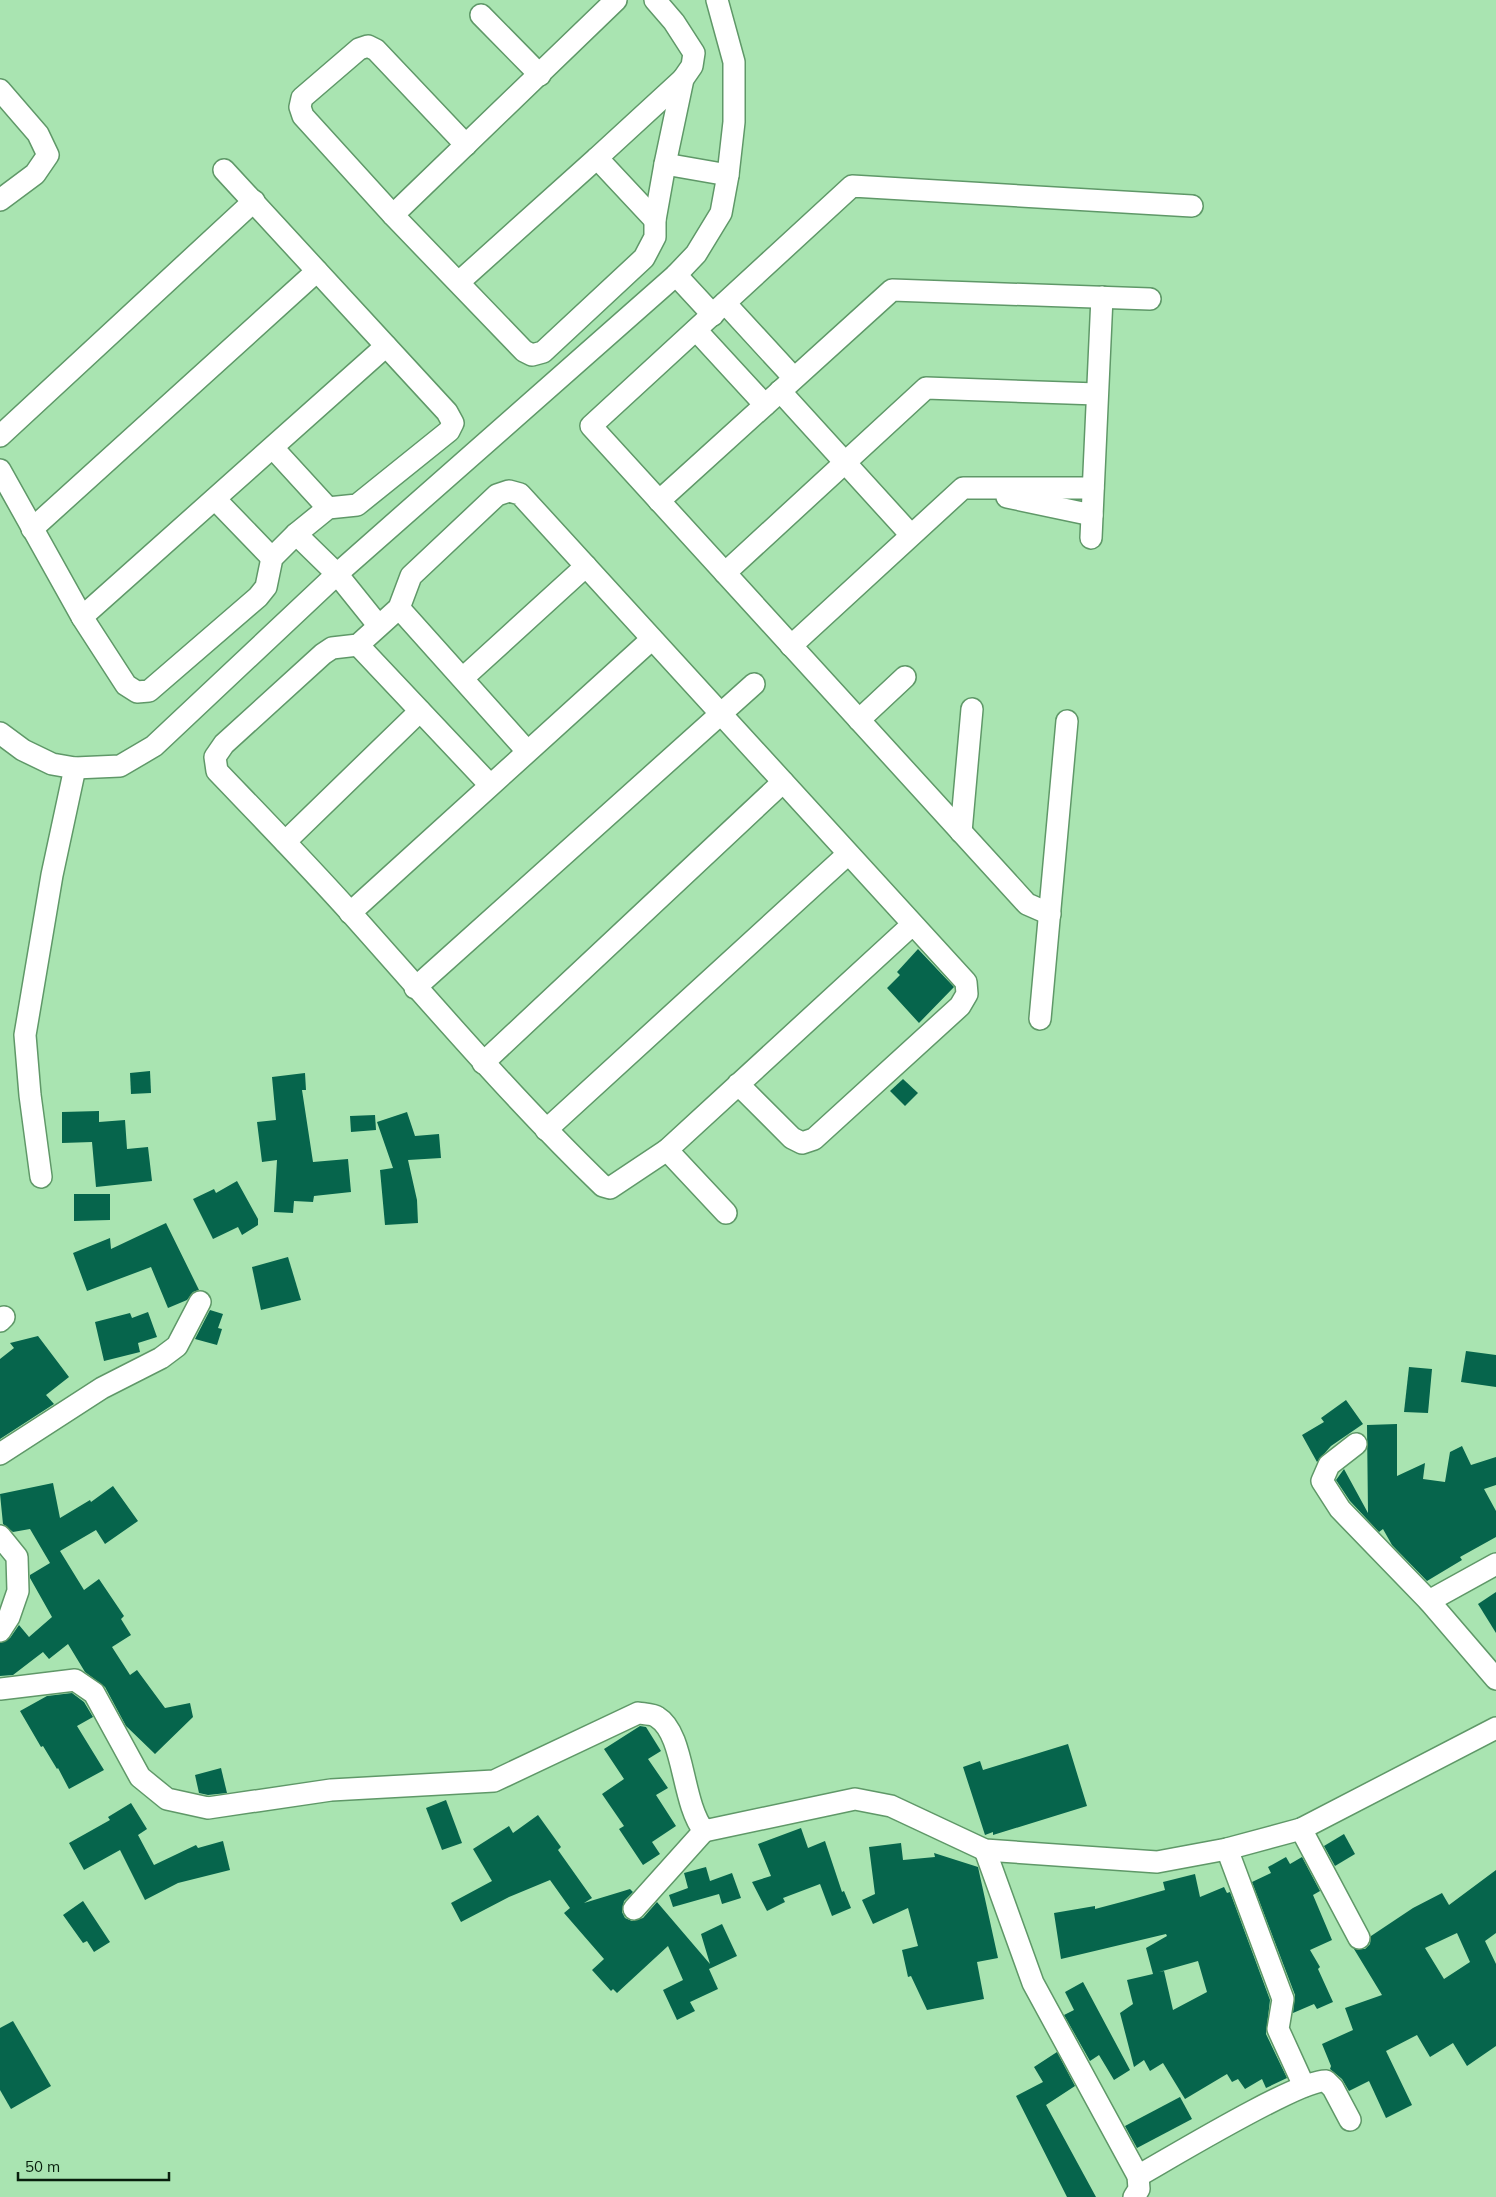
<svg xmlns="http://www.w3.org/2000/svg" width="1496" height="2197" font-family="Mulish,sans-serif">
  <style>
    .building { fill: #06654c; fill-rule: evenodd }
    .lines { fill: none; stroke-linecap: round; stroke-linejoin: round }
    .minor-casing { stroke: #5f9868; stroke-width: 24 }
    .minor { stroke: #fff; stroke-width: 21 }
  </style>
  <rect width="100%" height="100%" fill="#a9e4b1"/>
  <!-- building -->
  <g class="building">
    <path d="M 918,949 L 954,987 L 919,1023 L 887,988 L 900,975 L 897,972 Z"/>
    <path d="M 150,1071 L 151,1093 L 131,1094 L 130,1073 Z"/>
    <path d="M 305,1073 L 306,1090 L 302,1090 L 313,1162 L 348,1159 L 351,1192 L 314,1196 L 313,1202 L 294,1201 L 293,1213 L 274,1212 L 277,1160 L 262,1162 L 257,1122 L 276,1120 L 272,1077 Z"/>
    <path d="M 903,1079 L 918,1093 L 905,1106 L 890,1091 Z"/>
    <path d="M 99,1111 L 99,1122 L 125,1120 L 127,1149 L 148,1147 L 152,1181 L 96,1187 L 92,1142 L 62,1143 L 62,1112 Z"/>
    <path d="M 407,1112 L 415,1136 L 439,1134 L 441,1158 L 408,1160 L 417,1200 L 418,1223 L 385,1225 L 380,1170 L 393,1168 L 377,1122 Z"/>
    <path d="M 375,1115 L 376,1130 L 351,1132 L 350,1116 Z"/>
    <path d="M 237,1181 L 258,1219 L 258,1225 L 242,1235 L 238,1227 L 213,1239 L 193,1199 L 214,1189 L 216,1193 Z"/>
    <path d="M 74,1194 L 110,1194 L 110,1220 L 74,1221 Z"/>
    <path d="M 166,1223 L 199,1290 L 193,1292 L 187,1300 L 168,1308 L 151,1267 L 87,1291 L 73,1253 L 110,1238 L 111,1249 Z"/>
    <path d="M 288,1257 L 301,1300 L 261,1310 L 252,1267 Z"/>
    <path d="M 210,1310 L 223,1314 L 218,1328 L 222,1329 L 217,1345 L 195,1339 Z"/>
    <path d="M 148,1312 L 157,1337 L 138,1343 L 140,1352 L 104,1361 L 95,1322 L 130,1313 L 132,1318 Z"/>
    <path d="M 38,1336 L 69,1377 L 46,1395 L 54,1404 L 0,1439 L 0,1359 L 14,1348 L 10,1343 Z"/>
    <path d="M 1466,1351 L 1496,1355 L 1496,1387 L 1461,1382 Z"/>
    <path d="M 1409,1367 L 1432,1369 L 1428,1413 L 1404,1412 Z"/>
    <path d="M 1346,1400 L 1363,1424 L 1331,1446 L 1317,1462 L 1302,1435 L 1324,1422 L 1321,1418 Z"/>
    <path d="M 1397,1424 L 1397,1476 L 1425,1463 L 1423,1479 L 1445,1482 L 1450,1452 L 1462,1446 L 1471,1465 L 1496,1457 L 1496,1485 L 1484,1489 L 1496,1511 L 1496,1537 L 1460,1557 L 1462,1560 L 1427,1581 L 1392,1545 L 1383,1529 L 1379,1532 L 1350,1501 L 1336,1480 L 1344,1469 L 1368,1513 L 1367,1425 Z"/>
    <path d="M 53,1483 L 60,1518 L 90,1500 L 91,1502 L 113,1486 L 138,1521 L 105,1544 L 96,1530 L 60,1551 L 84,1590 L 99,1579 L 124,1616 L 121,1619 L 131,1635 L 112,1647 L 130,1675 L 137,1670 L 165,1708 L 190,1703 L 193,1717 L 155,1754 L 126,1726 L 105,1687 L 85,1672 L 68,1644 L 49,1659 L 43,1652 L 13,1675 L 0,1676 L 0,1643 L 10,1638 L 19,1625 L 29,1637 L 52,1617 L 30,1578 L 30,1575 L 50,1563 L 30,1529 L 13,1532 L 3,1524 L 0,1494 Z"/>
    <path d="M 1496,1592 L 1496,1633 L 1478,1604 Z"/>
    <path d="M 72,1693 L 84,1702 L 93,1717 L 77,1726 L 104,1770 L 69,1789 L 58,1768 L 57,1769 L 43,1746 L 41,1747 L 20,1711 L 47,1696 Z"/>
    <path d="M 640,1726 L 646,1727 L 661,1751 L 648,1759 L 668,1788 L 656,1795 L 676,1826 L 652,1842 L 660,1854 L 643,1865 L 619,1829 L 624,1826 L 602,1794 L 624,1779 L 604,1749 Z"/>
    <path d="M 1068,1744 L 1087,1806 L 993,1835 L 993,1832 L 985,1835 L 963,1767 L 980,1761 L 983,1770 Z"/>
    <path d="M 221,1768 L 227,1793 L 208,1795 L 199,1793 L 195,1775 Z"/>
    <path d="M 446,1800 L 462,1843 L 442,1850 L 426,1808 Z"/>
    <path d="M 131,1803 L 147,1829 L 138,1835 L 154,1865 L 196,1845 L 198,1848 L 223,1841 L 230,1870 L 178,1883 L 145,1900 L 120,1850 L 84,1870 L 69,1843 L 110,1820 L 108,1817 Z"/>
    <path d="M 538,1815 L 561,1847 L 558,1850 L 592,1898 L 584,1903 L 630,1889 L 633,1892 L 624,1901 L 622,1912 L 625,1918 L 632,1921 L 643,1918 L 657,1902 L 710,1964 L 701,1934 L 722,1924 L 737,1956 L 709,1969 L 718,1989 L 690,2002 L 695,2011 L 677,2020 L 663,1990 L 683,1980 L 668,1946 L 617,1993 L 613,1989 L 611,1991 L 592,1970 L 604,1959 L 564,1913 L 570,1908 L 550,1880 L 509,1897 L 461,1922 L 451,1903 L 492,1881 L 473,1849 L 509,1826 L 513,1833 Z"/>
    <path d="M 801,1828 L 808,1848 L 825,1841 L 842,1892 L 844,1891 L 851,1908 L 832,1916 L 820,1884 L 783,1898 L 785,1902 L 767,1911 L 752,1882 L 771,1876 L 758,1844 Z"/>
    <path d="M 1344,1834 L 1355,1854 L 1335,1866 L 1324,1846 Z"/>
    <path d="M 901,1843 L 903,1860 L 935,1857 L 934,1853 L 978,1867 L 998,1958 L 977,1962 L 984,1999 L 927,2010 L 911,1976 L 908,1977 L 902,1950 L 918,1946 L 908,1908 L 873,1924 L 862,1900 L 875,1894 L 869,1847 Z"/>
    <path d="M 1286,1857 L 1290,1864 L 1302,1857 L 1320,1891 L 1313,1895 L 1332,1940 L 1310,1950 L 1320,1967 L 1318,1969 L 1333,2002 L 1317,2009 L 1314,2004 L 1293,2013 L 1295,1995 L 1252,1882 L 1271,1873 L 1268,1867 Z"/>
    <path d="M 706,1867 L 710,1881 L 732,1873 L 741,1898 L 722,1904 L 719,1894 L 673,1907 L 669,1895 L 688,1888 L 684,1873 Z"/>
    <path d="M 1496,1870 L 1496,1933 L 1485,1941 L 1496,1964 L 1496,2046 L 1467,2066 L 1453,2043 L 1430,2057 L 1417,2035 L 1386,2051 L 1412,2105 L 1386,2118 L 1369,2081 L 1349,2091 L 1342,2079 L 1330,2069 L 1331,2066 L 1322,2044 L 1353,2030 L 1345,2008 L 1382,1995 L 1354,1949 L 1365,1949 L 1370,1944 L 1371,1936 L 1413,1908 L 1442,1893 L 1449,1905 ZM 1457,1933 L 1470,1962 L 1444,1979 L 1425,1948 Z"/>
    <path d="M 1195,1874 L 1200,1897 L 1224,1887 L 1227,1893 L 1230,1892 L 1270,2000 L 1266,2034 L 1287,2078 L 1266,2088 L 1262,2079 L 1245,2089 L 1238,2079 L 1232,2082 L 1227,2074 L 1185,2099 L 1163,2063 L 1150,2071 L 1144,2060 L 1134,2067 L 1120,2013 L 1133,2004 L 1127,1980 L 1153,1974 L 1146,1948 L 1167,1936 L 1166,1934 L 1061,1959 L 1054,1913 L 1095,1906 L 1095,1909 L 1133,1899 L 1165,1890 L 1163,1882 ZM 1198,1961 L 1207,1992 L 1173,2010 L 1164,1971 L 1159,1972 Z"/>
    <path d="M 83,1901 L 110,1942 L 94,1952 L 87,1941 L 83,1943 L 63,1915 Z"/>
    <path d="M 1083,1982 L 1130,2070 L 1114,2080 L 1099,2055 L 1090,2061 L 1064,2015 L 1074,2010 L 1065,1992 Z"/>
    <path d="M 13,2021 L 51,2086 L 11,2109 L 0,2090 L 0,2028 Z"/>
    <path d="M 1057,2052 L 1075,2086 L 1046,2105 L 1096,2197 L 1067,2197 L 1016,2096 L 1043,2082 L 1034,2067 Z"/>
    <path d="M 1180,2097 L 1192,2119 L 1137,2148 L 1125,2126 Z"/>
  </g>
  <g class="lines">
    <defs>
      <g id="minor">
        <path d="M 481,15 L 540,75"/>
        <path d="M 0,90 L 38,134 L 48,155 L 35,174 L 0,200"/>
        <path d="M 466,145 L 376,50 L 368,46 L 359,49 L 302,98 L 300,107 L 303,116 L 393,215 L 524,351 L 532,355 L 543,352 L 644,258 L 655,237 L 655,220 L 665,164 L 683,79 L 692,66 L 694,53 L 674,22 L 655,0"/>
        <path d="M 597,158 L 683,79"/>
        <path d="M 665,164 L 728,175"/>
        <path d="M 393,215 L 616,0"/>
        <path d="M 676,275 L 713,315"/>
        <path d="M 459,282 L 597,158 L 655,220"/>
        <path d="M 725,303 L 794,378"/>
        <path d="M 696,330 L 765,405"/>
        <path d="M 780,391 L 911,535"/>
        <path d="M 0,436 L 254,201"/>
        <path d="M 273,448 L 328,508"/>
        <path d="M 0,470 L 82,617 L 126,685 L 137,692 L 149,691 L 258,597 L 266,587 L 272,558 L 296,534 L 328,508 L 357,505 L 449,431 L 453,423 L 447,412 L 224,170"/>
        <path d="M 1007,497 L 1092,515"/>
        <path d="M 215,499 L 272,558"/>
        <path d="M 659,501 L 892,290 L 1150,299"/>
        <path d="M 32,529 L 317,271"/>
        <path d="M 296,534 L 337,574 L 378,625"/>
        <path d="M 1091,538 L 1102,297"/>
        <path d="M 725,573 L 926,388 L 1097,394"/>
        <path d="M 399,608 L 527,751"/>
        <path d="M 82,617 L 386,346"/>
        <path d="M 358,645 L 490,785"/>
        <path d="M 791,646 L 963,488 L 1093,488"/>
        <path d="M 463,678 L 586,566"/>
        <path d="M 859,720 L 905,677"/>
        <path d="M 0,733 L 23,750 L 52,764 L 75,768 L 120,766 L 154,746 L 337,574 L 676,275 L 696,254 L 721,213 L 728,175 L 734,122 L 734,62 L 717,0"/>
        <path d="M 961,832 L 972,709"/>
        <path d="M 285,842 L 420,711"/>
        <path d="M 350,913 L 652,639"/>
        <path d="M 1050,914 L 1027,904 L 591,426 L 852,186 L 1192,206"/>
        <path d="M 415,988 L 754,684"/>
        <path d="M 1040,1019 L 1067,721"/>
        <path d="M 483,1063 L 783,782"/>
        <path d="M 738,1084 L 792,1138 L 802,1143 L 814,1139 L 960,1006 L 967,994 L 966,982 L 520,494 L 509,491 L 497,495 L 411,576 L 399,608 L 358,645 L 332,648 L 323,654 L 224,744 L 215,757 L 217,771 C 262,818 307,864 350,912 C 433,1005 513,1099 603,1186 L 610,1188 L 667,1150 L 913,924"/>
        <path d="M 546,1130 L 848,854"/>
        <path d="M 667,1150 L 726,1213"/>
        <path d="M 41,1177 L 30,1095 L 25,1035 L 52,875 L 75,768"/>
        <path d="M 0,1321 L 4,1317"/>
        <path d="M 1356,1444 L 1329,1465 L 1322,1481 L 1340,1509 L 1429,1601 L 1496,1679"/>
        <path d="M 0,1454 L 102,1388 L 161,1358 L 177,1346 L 200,1302"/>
        <path d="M 0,1536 L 17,1557 L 18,1591 L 9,1617 L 0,1631"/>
        <path d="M 1429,1601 L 1496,1564"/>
        <path d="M 0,1689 L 75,1680 L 94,1693 L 140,1777 L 167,1799 L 208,1808 L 331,1790 L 494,1781 L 638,1713 C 644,1714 653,1714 657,1717 C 685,1734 681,1802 704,1831 L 855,1799 L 891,1806 L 985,1850 L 1157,1862 L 1227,1849 L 1301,1829 L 1496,1728"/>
        <path d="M 1301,1829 L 1359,1938"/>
        <path d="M 1227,1849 L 1283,1999 L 1278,2029 L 1304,2086"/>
        <path d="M 985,1850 L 1033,1983 L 1138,2176 L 1139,2189 L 1134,2197"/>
        <path d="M 634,1909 L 704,1831"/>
        <path d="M 1138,2176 C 1170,2158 1300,2079 1326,2081 L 1333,2088 L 1350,2120"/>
      </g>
    </defs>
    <!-- minor casing -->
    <use href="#minor" class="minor-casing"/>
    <!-- minor -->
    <use href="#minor" class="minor"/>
  </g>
  <!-- scale -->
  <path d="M18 2172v8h151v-8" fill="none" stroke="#081f0d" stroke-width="2.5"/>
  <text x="25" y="2172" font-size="15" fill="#081f0d" stroke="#a9e4b1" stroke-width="4" paint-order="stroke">50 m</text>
</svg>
